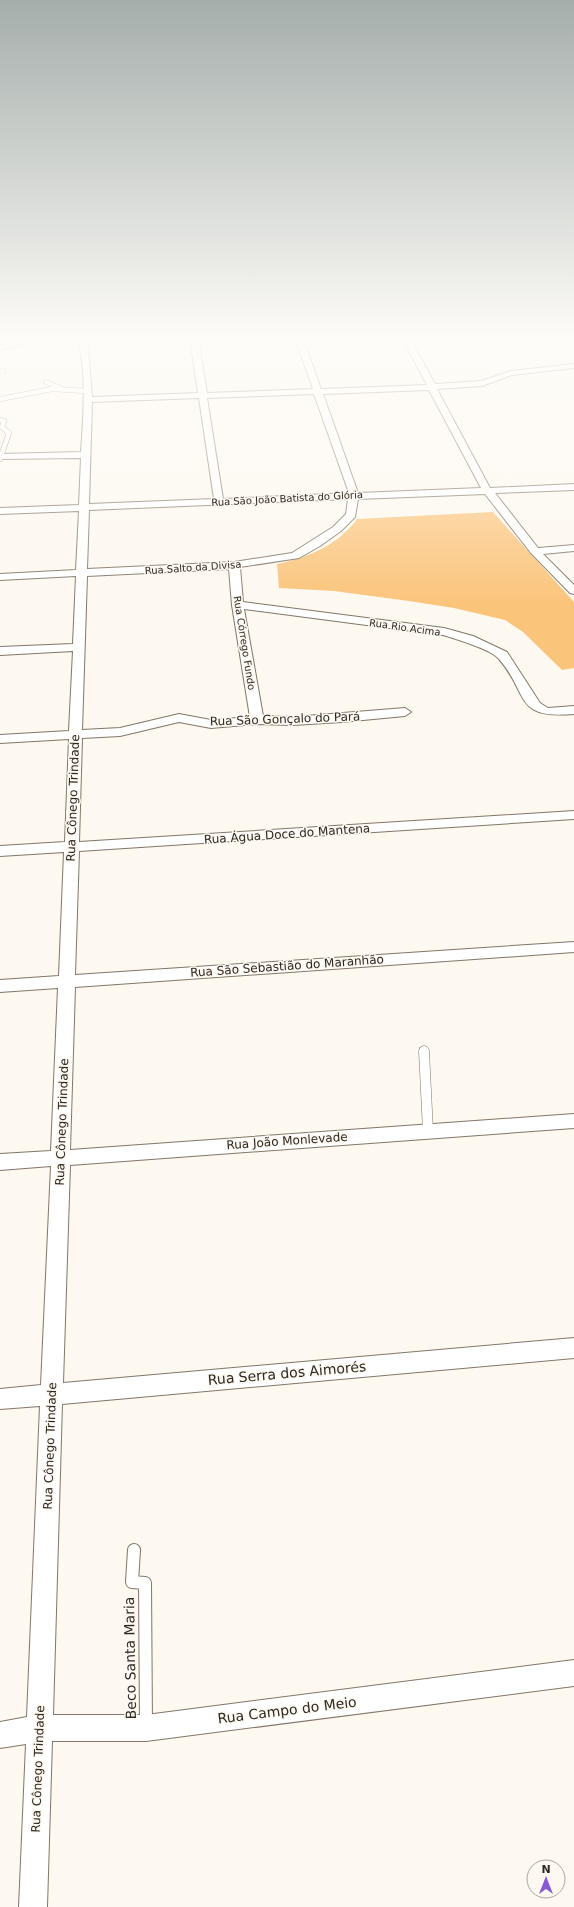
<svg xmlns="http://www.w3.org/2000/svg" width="574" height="1907" font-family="'DejaVu Sans',sans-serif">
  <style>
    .green { fill: #fbc47b }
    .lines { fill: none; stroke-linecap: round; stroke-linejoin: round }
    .service-far2-casing { stroke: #837666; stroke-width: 5.5 }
    .service-far1-casing { stroke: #837666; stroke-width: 11 }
    .service-casing { stroke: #837666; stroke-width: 14 }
    .minor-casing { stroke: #837666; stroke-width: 2 }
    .service-far2 { stroke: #fff; stroke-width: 4.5 }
    .service-far1 { stroke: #fff; stroke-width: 10 }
    .service { stroke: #fff; stroke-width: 12 }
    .minor { fill: #fff; fill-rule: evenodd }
    .labels { text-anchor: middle; stroke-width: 3; stroke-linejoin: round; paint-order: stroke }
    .far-street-label { font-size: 10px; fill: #2e2822; stroke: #fdf8f0 }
    .street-label { font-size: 12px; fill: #2e2822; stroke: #fdf8f0 }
    .near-street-label { font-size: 14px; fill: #2e2822; stroke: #fdf8f0 }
  </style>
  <rect width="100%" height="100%" fill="#fdf8f0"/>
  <!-- green -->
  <path class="green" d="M 493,512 L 574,602 L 574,668 L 562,670 L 523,632 L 505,620 L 454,608 L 409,601 L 334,591 L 279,588 L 277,564 C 309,557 337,546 357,519 Z"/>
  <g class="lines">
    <defs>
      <g id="service-far2">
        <path d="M 0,372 L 3,371"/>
        <path d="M 46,382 L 60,388"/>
        <path d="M 0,399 L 52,389 L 87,391"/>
        <path d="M 0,420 L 4,421 L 2,427 L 9,433 L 0,459"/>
      </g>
      <path id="service-far1" d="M 424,1051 L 428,1131"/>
      <path id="service" d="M 134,1550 L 132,1582 L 145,1583 L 146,1726"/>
      <g id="minor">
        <path d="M 34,338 L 46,338 L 0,350 L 0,346 Z"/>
        <path d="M 76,338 L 84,338 L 88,347 L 92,397 L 198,393 L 190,338 L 198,338 L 207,393 L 313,389 L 295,338 L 303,338 L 321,389 L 427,385 L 402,338 L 410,338 L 435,384 L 481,381 L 511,371 L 574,364 L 574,368 L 512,375 L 482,386 L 437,389 L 490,488 L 574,484 L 574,490 L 495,493 L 538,548 L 574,545 L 574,551 L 543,554 L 574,585 L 574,594 L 570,593 L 531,553 L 485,494 L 358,499 L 355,517 L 341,531 L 320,546 L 299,558 L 240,567 L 243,602 L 444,628 L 473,636 L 507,652 L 540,703 L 548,708 L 574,706 L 574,714 C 513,719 530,695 499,659 C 491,649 455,639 443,635 L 244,609 L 263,716 L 293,717 L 405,708 L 411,712 L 405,716 L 342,722 L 293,725 L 257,724 L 211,728 L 179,722 L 120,736 L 82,738 L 79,842 L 574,811 L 574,819 L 79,851 L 75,975 L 574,942 L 574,952 L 75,987 L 70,1150 L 574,1114 L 574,1128 L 70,1165 L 63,1383 L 574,1338 L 574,1358 L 62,1404 L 53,1715 L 146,1715 L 574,1660 L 574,1686 L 146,1741 L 52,1741 L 47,1907 L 19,1907 L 26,1744 L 0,1748 L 0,1722 L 27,1717 L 40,1406 L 0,1409 L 0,1389 L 41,1385 L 51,1166 L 0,1170 L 0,1154 L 51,1151 L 58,988 L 0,992 L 0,980 L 59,976 L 64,852 L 0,856 L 0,846 L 65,842 L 69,739 L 0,743 L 0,735 L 69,731 L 73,651 L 0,655 L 0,647 L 73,644 L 76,576 L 0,580 L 0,574 L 76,570 L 79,511 L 0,514 L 0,508 L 79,505 L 81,458 L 2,459 L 0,458 L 0,454 L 81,452 C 83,422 88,365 76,338 ZM 429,390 L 481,488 L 358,493 L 323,394 ZM 314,394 L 349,493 L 223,499 L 207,398 ZM 199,398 L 214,499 L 89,504 L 92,402 ZM 348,499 L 346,514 L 333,527 L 292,553 L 234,562 L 87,569 L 89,510 ZM 229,569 L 232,605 L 250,717 L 211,720 L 179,714 L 120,728 L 82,730 L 87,576 Z"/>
      </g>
    </defs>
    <!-- service-far2 casing -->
    <use href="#service-far2" class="service-far2-casing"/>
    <!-- service-far1 casing -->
    <use href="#service-far1" class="service-far1-casing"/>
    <!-- service casing -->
    <use href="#service" class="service-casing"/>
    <!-- minor casing -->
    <use href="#minor" class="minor-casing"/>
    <!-- service-far2 -->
    <use href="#service-far2" class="service-far2"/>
    <!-- service-far1 -->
    <use href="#service-far1" class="service-far1"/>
    <!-- service -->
    <use href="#service" class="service"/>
    <!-- minor -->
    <use href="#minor" class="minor"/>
  </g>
  <!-- sky -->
  <linearGradient id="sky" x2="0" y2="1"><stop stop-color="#a5aeab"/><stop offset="0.56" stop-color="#fefcf8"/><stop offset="1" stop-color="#fefcf8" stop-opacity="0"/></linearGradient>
  <rect width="574" height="605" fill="url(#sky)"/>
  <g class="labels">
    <!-- far-street labels -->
    <g class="far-street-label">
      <text transform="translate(287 498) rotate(-3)" y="4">Rua São João Batista do Glória</text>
      <text transform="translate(193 567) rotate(-4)" y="4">Rua Salto da Divisa</text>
      <text transform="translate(405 627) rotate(8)" y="4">Rua Rio Acima</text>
      <text transform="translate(245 643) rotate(81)" y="4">Rua Córrego Fundo</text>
    </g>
    <!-- street labels -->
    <g class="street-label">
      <text transform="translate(285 719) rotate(-2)" y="4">Rua São Gonçalo do Pará</text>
      <text transform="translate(73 798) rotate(-88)" y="4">Rua Cônego Trindade</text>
      <text transform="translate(287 834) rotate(-4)" y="4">Rua Água Doce do Mantena</text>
      <text transform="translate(287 966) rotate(-4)" y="4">Rua São Sebastião do Maranhão</text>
      <text transform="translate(62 1122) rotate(-88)" y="4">Rua Cônego Trindade</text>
      <text transform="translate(287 1141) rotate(-4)" y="4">Rua João Monlevade</text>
      <text transform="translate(50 1446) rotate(-88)" y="4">Rua Cônego Trindade</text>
      <text transform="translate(38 1769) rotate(-88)" y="4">Rua Cônego Trindade</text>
    </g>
    <!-- near-street labels -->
    <g class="near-street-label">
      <text transform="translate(287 1373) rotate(-5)" y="5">Rua Serra dos Aimorés</text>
      <text transform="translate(130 1658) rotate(-91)" y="5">Beco Santa Maria</text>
      <text transform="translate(287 1710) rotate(-7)" y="5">Rua Campo do Meio</text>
    </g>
  </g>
  <!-- north arrow -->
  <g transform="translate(546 1879)"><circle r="19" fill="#fdf8f0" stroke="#aaa59e"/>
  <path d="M0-3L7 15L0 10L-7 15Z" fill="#8859d3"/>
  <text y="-6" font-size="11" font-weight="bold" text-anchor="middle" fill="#2e2822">N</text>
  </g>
</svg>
